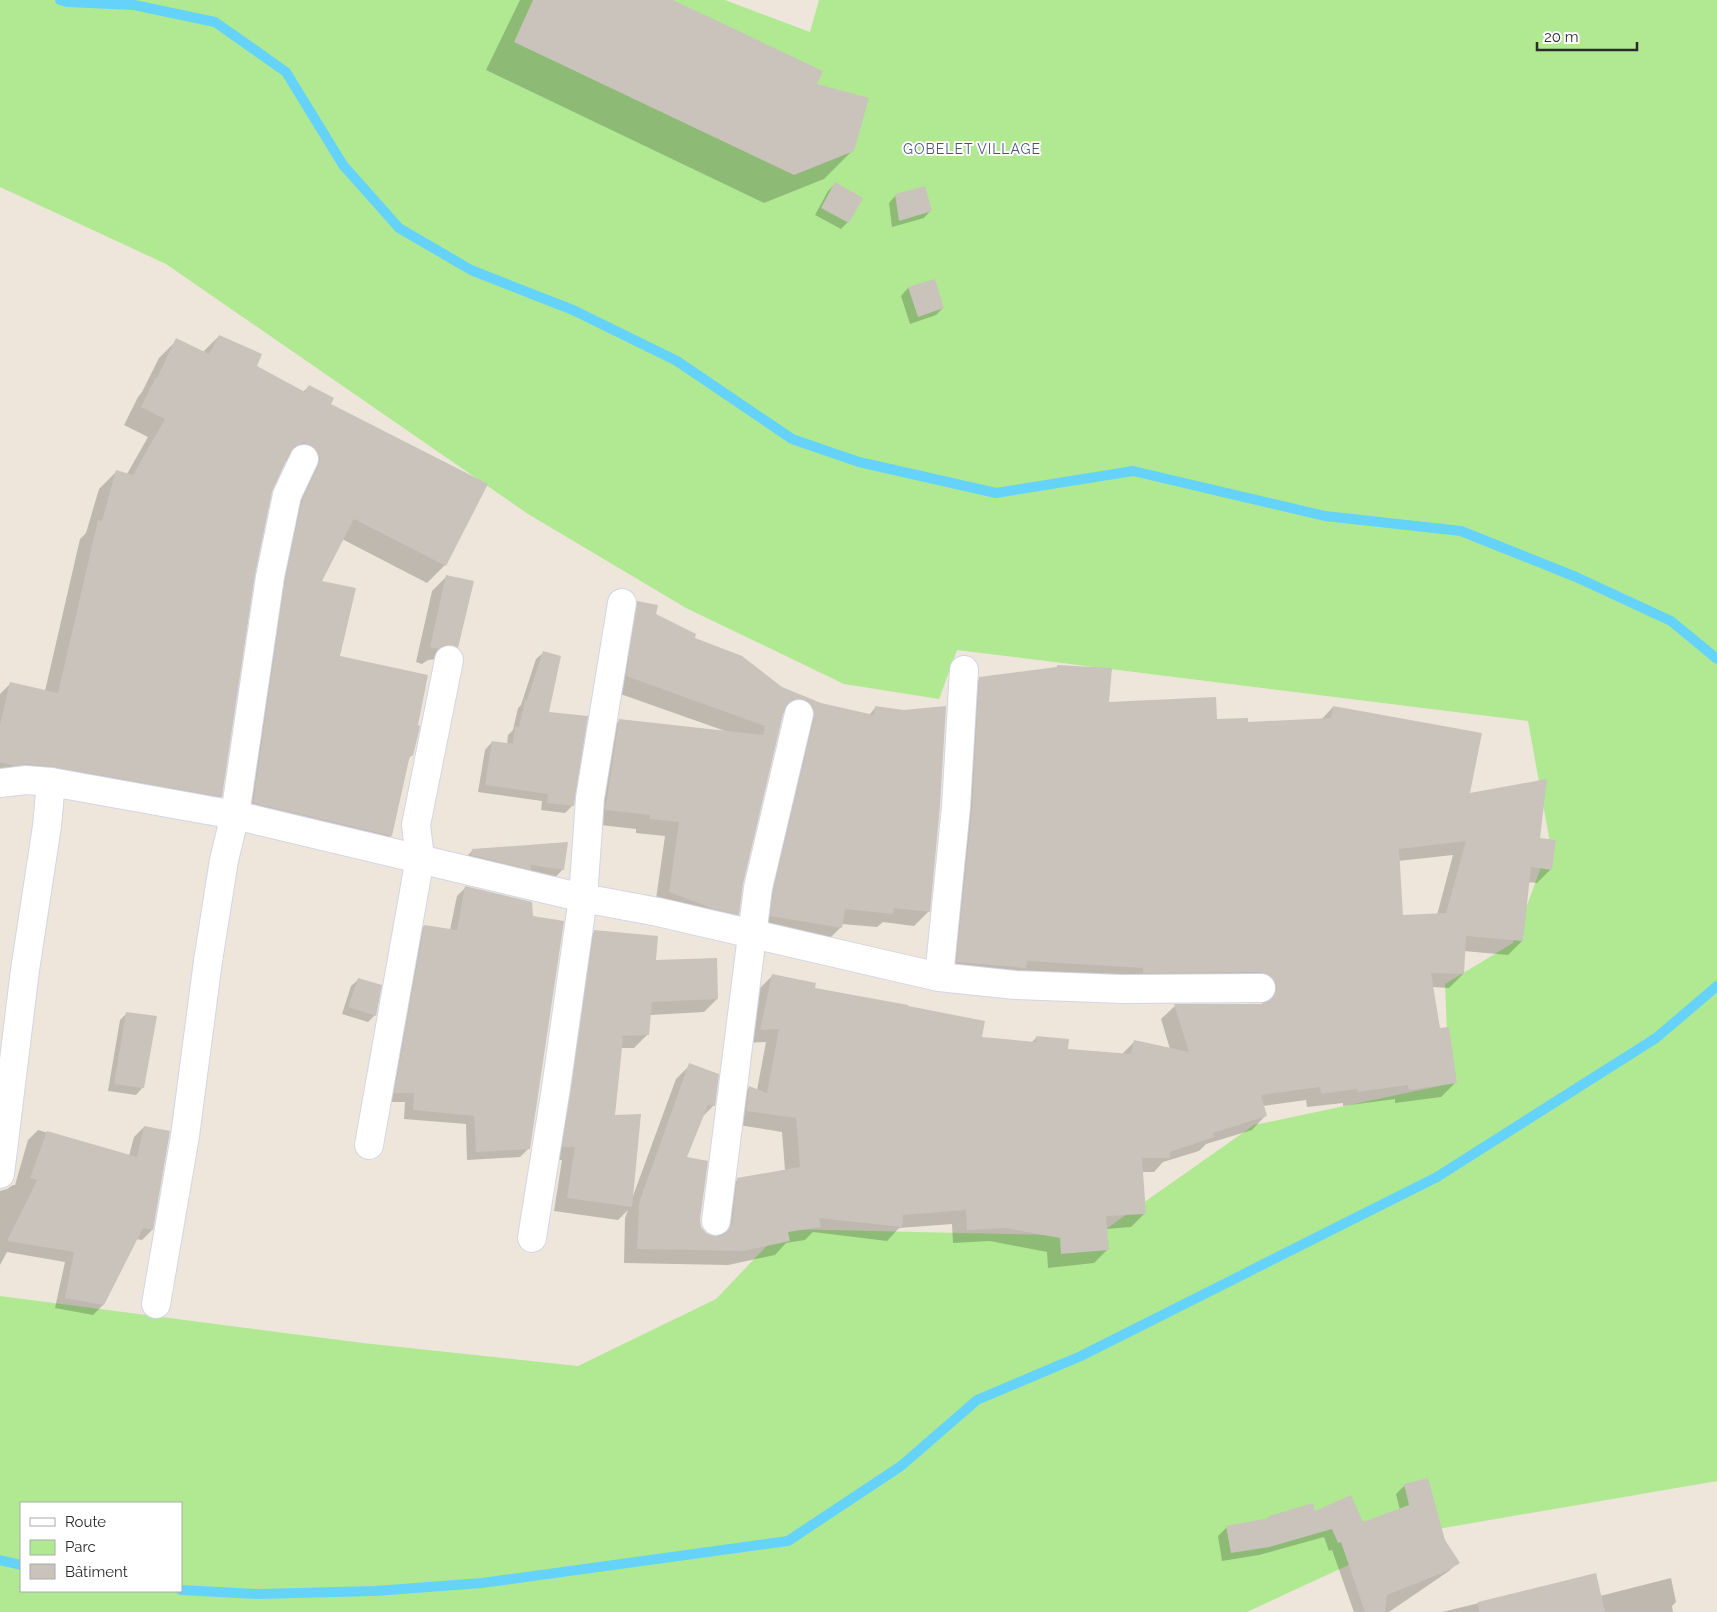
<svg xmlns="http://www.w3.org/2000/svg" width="1717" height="1612" font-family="Raleway,sans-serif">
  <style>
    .green { fill: #b1e993; fill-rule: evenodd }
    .shadow { fill: #0003; fill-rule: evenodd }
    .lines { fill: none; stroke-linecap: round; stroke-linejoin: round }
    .stream { stroke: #65d3f9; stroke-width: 10 }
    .building { fill: #c9c3bb; fill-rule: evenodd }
    .minor-casing { stroke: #d1d5e5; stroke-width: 30 }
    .minor { stroke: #fff; stroke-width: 28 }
    .labels { text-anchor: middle; stroke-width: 4; stroke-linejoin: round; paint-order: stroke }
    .neighbourhood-label { font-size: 14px; letter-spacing: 1px; fill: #47517f; stroke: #fff }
  </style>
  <rect width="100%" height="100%" fill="#eee6db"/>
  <!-- green -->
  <path class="green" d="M 0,0 L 725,0 L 810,32 L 819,0 L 1717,0 L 1717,1481 L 1420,1532 L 1247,1612 L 0,1612 L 0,1296 L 363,1343 L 578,1366 L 716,1299 L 783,1229 L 1096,1236 L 1254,1125 L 1449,1084 L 1445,984 L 1513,943 L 1550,843 L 1528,721 L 957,650 L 939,699 L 844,684 L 686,608 L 528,514 L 166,264 L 0,187 ZM 21,1503 L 181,1503 L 181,1591 L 21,1591 Z"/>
  <!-- shadow -->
  <g class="shadow">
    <path d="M 520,0 L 670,0 L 815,84 L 853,150 L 824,179 L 764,203 L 486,70 Z"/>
    <path d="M 835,184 L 848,222 L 841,229 L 815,215 L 828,191 Z"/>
    <path d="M 896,195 L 931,210 L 924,218 L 892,227 L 889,203 Z"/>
    <path d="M 934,281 L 943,308 L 936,315 L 910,324 L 901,296 L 908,288 Z"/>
    <path d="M 219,336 L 255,367 L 303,392 L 309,386 L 329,404 L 445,565 L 427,583 L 342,539 L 320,582 L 339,657 L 412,755 L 407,760 L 391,836 L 373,854 L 235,821 L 293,463 L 285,461 L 270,491 L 253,575 L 221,796 L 203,814 L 0,783 L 0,694 L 10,684 L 45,691 L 80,539 L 86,533 L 99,489 L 117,471 L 127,474 L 148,437 L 124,425 L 138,397 L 142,392 L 159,358 L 177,340 L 203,352 Z"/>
    <path d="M 447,576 L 457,647 L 442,662 L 436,659 L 428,660 L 422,664 L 416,662 L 432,591 Z"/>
    <path d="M 637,602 L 693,639 L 781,688 L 820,704 L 869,715 L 876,707 L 929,911 L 914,926 L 883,922 L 877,927 L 842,924 L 841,927 L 827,941 L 756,930 L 788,713 L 782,713 L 742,884 L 738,914 L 723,928 L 655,906 L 665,836 L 636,833 L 636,829 L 591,824 L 605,735 L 619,721 L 728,732 L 612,691 L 623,617 Z"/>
    <path d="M 544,652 L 547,713 L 573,805 L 565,813 L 541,810 L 542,801 L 478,792 L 485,750 L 492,742 L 507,745 L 508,735 L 513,730 L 518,708 L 521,705 L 536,659 Z"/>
    <path d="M 1058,666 L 1108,703 L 1215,720 L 1247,723 L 1321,720 L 1333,707 L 1538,839 L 1551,869 L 1537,883 L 1528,882 L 1522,941 L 1508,955 L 1464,951 L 1463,974 L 1449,988 L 1432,987 L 1439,1030 L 1455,1083 L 1441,1097 L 1395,1103 L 1395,1099 L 1343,1106 L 1343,1103 L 1307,1107 L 1306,1100 L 1263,1106 L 1266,1115 L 1252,1130 L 1206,1144 L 1199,1151 L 1163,1162 L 1154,1172 L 1142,1172 L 1145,1213 L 1131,1227 L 1106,1229 L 1108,1249 L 1094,1263 L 1048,1268 L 1047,1252 L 990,1241 L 953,1243 L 952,1224 L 899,1228 L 887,1241 L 813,1232 L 805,1240 L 786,1243 L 775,1255 L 728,1265 L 624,1263 L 625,1218 L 628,1210 L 618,1220 L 554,1211 L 562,1160 L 550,1160 L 581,945 L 595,932 L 654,962 L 717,999 L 704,1012 L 650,1015 L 648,1034 L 634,1048 L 621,1048 L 614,1116 L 633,1196 L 676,1079 L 690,1065 L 714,1105 L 701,1118 L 685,1158 L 700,1227 L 705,1234 L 718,1237 L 724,1193 L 738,1179 L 785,1170 L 782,1132 L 732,1124 L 735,1101 L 749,1088 L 757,1090 L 766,1042 L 747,1043 L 758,990 L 772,976 L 814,989 L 981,1038 L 1031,1043 L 1037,1037 L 1066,1050 L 1122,1054 L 1135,1041 L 1170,1049 L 1161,1019 L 1175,1006 L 1263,1005 L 1260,994 L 943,975 L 966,692 L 980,678 L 1055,669 ZM 1453,855 L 1437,915 L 1402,916 L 1398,861 Z"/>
    <path d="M 473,850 L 563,869 L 552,881 L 461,862 Z"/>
    <path d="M 466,887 L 529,1148 L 520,1157 L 467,1160 L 466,1124 L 404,1119 L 405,1102 L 386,1102 L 415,935 L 424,926 L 450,930 L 457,896 Z"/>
    <path d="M 359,979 L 375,1015 L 368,1022 L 342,1014 L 351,986 Z"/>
    <path d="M 127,1013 L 143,1087 L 136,1095 L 108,1091 L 120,1020 Z"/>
    <path d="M 144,1127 L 168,1132 L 152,1230 L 142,1240 L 136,1239 L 103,1305 L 93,1315 L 55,1308 L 65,1262 L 7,1252 L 0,1265 L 0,1191 L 7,1189 L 13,1185 L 15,1185 L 28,1140 L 38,1130 L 129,1156 L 134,1137 Z"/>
    <path d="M 1404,1486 L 1458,1562 L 1449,1571 L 1389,1612 L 1354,1612 L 1332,1550 L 1329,1551 L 1324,1537 L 1259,1555 L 1222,1561 L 1218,1536 L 1227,1527 L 1266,1520 L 1269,1517 L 1314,1512 L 1362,1524 L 1400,1510 L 1396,1494 Z"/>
    <path d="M 1595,1575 L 1600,1596 L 1671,1578 L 1676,1602 L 1672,1606 L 1673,1612 L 1442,1612 Z"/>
  </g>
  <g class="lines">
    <!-- stream -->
    <g class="stream">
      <path d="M 60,0 L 67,2 L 134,5 L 215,22 L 286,72 L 343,165 L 399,228 L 471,270 L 573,310 L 677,361 L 792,439 L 859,462 L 996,493 L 1133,471 L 1325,516 L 1461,531 L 1576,577 L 1671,621 L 1717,659"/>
      <path d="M 0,1560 L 21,1565"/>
      <path d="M 181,1590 L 258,1594 L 375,1591 L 482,1583 L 788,1541 L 901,1466 L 977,1400 L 1081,1356 L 1437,1177 L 1656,1038 L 1717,986"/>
    </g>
  </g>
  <!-- building -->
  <g class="building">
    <path d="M 533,0 L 673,0 L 823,71 L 817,84 L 869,98 L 854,151 L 794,175 L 514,42 Z"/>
    <path d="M 835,182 L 863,198 L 849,223 L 821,208 Z"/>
    <path d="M 925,186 L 932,211 L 899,221 L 895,194 Z"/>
    <path d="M 935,279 L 944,308 L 918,317 L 908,287 Z"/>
    <path d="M 219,335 L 262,354 L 257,366 L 305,392 L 309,385 L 334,398 L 331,404 L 488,484 L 446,566 L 354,519 L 322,581 L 356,588 L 340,656 L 428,675 L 418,725 L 420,726 L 419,731 L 413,756 L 410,755 L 392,836 L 253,803 L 285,580 L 302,500 L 318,466 L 320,458 L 317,450 L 310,445 L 303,443 L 296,446 L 290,452 L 272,492 L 255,575 L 222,797 L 54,767 L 27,764 L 15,766 L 0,762 L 0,725 L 10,682 L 58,693 L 98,520 L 102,521 L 116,470 L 133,475 L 165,419 L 141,407 L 156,377 L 157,378 L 176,338 L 209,354 Z"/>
    <path d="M 446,575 L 474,581 L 458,648 L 452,645 L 444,645 L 438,649 L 430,647 Z"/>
    <path d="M 637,601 L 658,605 L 656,614 L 696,634 L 695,638 L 742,656 L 782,687 L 821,703 L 874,715 L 875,706 L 904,710 L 946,706 L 940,806 L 930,912 L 894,908 L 893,914 L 845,909 L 842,928 L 770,916 L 773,891 L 814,718 L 814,710 L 810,703 L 802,699 L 794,699 L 788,703 L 784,710 L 743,884 L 739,915 L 714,909 L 669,892 L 679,822 L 650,819 L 650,815 L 605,810 L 619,719 L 763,735 L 765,726 L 626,676 Z"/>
    <path d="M 543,651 L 561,656 L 549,712 L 588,716 L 574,806 L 547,803 L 548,794 L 485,785 L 492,741 L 513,744 L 515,726 L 519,727 L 525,700 L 527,700 Z"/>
    <path d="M 1057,665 L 1112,668 L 1109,702 L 1216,697 L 1217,719 L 1248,718 L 1248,722 L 1331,718 L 1333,706 L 1482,733 L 1470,793 L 1547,779 L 1540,838 L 1556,840 L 1552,870 L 1531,867 L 1523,941 L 1466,936 L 1464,974 L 1431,973 L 1440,1028 L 1449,1027 L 1457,1083 L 1409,1090 L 1408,1085 L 1357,1092 L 1357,1089 L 1321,1094 L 1320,1087 L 1261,1095 L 1267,1116 L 1213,1133 L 1214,1137 L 1170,1152 L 1170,1158 L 1142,1158 L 1146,1214 L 1106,1216 L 1109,1250 L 1061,1254 L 1060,1238 L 1005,1228 L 967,1230 L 966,1210 L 903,1215 L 902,1227 L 819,1218 L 821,1227 L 788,1232 L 790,1241 L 743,1251 L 637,1249 L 639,1203 L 689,1063 L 719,1074 L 715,1106 L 708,1105 L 687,1157 L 708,1161 L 700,1219 L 701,1227 L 706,1233 L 714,1236 L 722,1236 L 729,1230 L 732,1223 L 737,1178 L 800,1167 L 796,1118 L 746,1111 L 749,1086 L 767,1093 L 779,1029 L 760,1030 L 772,974 L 816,983 L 815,988 L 908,1005 L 908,1006 L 985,1021 L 982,1037 L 1036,1042 L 1036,1036 L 1069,1039 L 1068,1049 L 1131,1054 L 1134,1040 L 1189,1052 L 1174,1004 L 1261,1004 L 1268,1002 L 1274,996 L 1277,988 L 1275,981 L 1269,975 L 1261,972 L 1143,973 L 1143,968 L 1027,961 L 1026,968 L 956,962 L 972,808 L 979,677 L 1057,667 ZM 1466,841 L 1446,913 L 1403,915 L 1399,849 Z"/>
    <path d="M 568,842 L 564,870 L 531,865 L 531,870 L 471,855 L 472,849 Z"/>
    <path d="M 465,886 L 532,902 L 533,916 L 564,921 L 530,1149 L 476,1152 L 474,1116 L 413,1110 L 414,1093 L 394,1093 L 424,925 L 457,930 Z"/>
    <path d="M 594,930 L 658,936 L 656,960 L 717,958 L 718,999 L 652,1002 L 649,1035 L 620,1036 L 623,1038 L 615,1115 L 641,1114 L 632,1207 L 567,1198 L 575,1147 L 562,1147 Z"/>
    <path d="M 358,978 L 382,985 L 376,1016 L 348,1007 Z"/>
    <path d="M 126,1012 L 157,1016 L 144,1088 L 114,1084 Z"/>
    <path d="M 144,1126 L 170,1131 L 153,1230 L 143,1228 L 104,1305 L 65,1298 L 74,1252 L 7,1241 L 37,1180 L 30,1178 L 47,1131 L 137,1157 Z"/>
    <path d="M 1428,1478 L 1445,1540 L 1460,1563 L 1447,1571 L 1387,1595 L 1385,1612 L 1365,1612 L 1341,1542 L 1338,1543 L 1332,1529 L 1269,1547 L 1231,1553 L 1226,1526 L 1269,1518 L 1269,1516 L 1313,1503 L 1315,1511 L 1351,1495 L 1363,1522 L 1409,1505 L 1404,1484 Z"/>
    <path d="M 1596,1573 L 1605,1612 L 1479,1612 L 1478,1602 Z"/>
  </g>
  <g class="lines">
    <defs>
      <g id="minor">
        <path d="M 0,783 L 26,780 L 51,782 L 235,815 L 583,898 L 658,912 L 939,977 L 1015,985 L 1122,989 L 1261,988"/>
        <path d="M 939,977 L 956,807 L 964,670"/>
        <path d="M 369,1145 L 420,858 L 416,825 L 449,660"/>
        <path d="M 0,1174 L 25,970 L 47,826 L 51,782"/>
        <path d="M 716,1221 L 758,888 L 799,714"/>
        <path d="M 532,1238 L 556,1088 L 583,898 L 590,798 L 622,603"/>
        <path d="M 156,1304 L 185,1136 L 208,961 L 224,860 L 235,815 L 270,577 L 287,495 L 304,459"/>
      </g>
    </defs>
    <!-- minor casing -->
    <use href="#minor" class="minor-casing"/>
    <!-- minor -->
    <use href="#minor" class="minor"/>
  </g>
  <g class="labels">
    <!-- neighbourhood labels -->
    <g class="neighbourhood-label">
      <text x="972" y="154">GOBELET VILLAGE</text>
    </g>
  </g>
  <!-- legend -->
  <rect x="20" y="1502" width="162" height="90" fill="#ffffff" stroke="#aaaaaa"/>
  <rect x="30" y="1518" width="25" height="8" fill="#ffffff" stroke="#aaaaaa"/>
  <text x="65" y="1527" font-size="15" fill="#2b2b2b">Route</text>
  <rect x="30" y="1540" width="25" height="15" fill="#b1e993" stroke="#aaaaaa"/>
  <text x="65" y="1552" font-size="15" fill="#2b2b2b">Parc</text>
  <rect x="30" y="1564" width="25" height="15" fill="#c9c3bb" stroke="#aaaaaa"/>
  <text x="65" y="1577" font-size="15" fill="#2b2b2b">Bâtiment</text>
  <!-- scale -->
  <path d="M1537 42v8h100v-8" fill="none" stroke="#2b2b2b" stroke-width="2.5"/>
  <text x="1544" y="42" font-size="15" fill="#2b2b2b" stroke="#ffffff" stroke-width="4" paint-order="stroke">20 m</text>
</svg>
